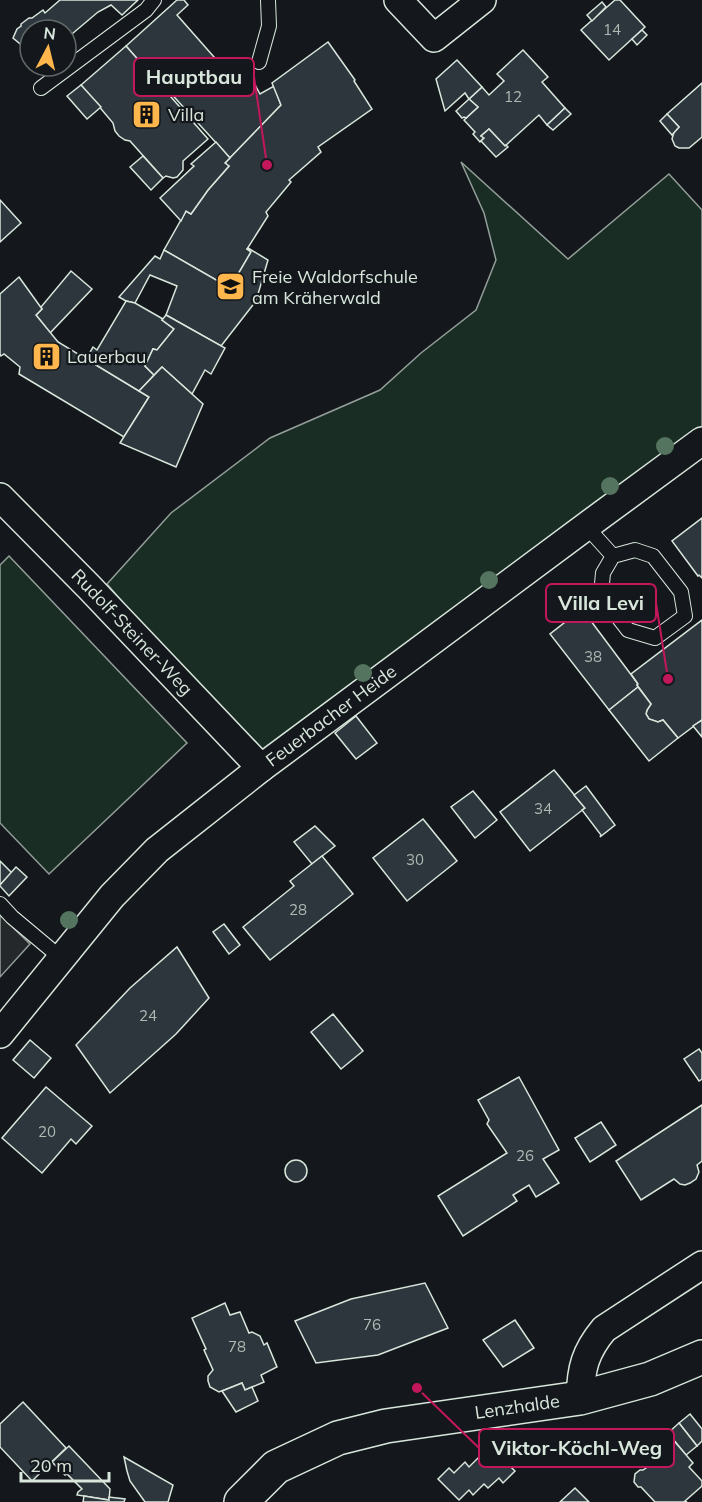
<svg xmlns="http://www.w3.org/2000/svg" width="702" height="1502" font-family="Mulish,sans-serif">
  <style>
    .green { fill: #1a2d24; stroke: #939e99; stroke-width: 1.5 }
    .parking { fill: #24282b; stroke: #939e99; stroke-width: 1.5 }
    .building { fill: #2c363c; stroke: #d8e6dc; stroke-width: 1.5 }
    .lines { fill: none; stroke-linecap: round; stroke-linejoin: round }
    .service-casing { stroke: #d8e6dc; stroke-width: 16 }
    .minor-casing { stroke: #d8e6dc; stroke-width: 30 }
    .tertiary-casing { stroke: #d8e6dc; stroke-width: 36 }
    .service { stroke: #14181c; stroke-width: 14 }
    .minor { stroke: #14181c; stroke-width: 27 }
    .tertiary { stroke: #14181c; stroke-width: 33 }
    .tree { fill: #55745f }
    .labels { text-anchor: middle; stroke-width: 4.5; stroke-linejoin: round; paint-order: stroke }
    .number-label { font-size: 15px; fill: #adbab4 }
    .poi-label { font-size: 18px; fill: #d8e6dc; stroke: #14181c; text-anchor: start }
    .street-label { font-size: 18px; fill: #d8e6dc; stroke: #14181c }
    .leader { fill: none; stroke: #c2185b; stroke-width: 2 }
    .callout-dot { fill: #c2185b; stroke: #14181c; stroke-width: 2 }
    .callout { fill: #14181c; stroke: #c2185b; stroke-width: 2 }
    .callout-label { font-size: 20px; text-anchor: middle; font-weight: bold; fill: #d8e6dc }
  </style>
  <rect width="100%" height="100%" fill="#14181c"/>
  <!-- green -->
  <g class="green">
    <path d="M 461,162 L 568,259 L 669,174 L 702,210 L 702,426 L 260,762 L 107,584 L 171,513 L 270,438 L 380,390 L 421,353 L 476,310 L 496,260 L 484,213 Z"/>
    <path d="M 9,556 L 187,743 L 49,874 L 0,823 L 0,565 Z"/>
  </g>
  <!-- parking -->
  <path class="parking" d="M 0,915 L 30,944 L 0,977 Z"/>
  <!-- building -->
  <g class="building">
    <path d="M 60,0 L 138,0 L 122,15 L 111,5 L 98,12 L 66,39 L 66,30 L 30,30 L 30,56 L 24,50 L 25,48 L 13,38 L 17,29 L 21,26 L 21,24 L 29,18 L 32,18 L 43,10 L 45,13 Z"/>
    <path d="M 177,0 L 184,0 L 188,5 L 177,15 L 244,91 L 254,83 L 260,94 L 274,86 L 281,105 L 230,158 L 165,87 L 163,88 L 126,46 Z"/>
    <path d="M 615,0 L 620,0 L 645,27 L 609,60 L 581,30 Z"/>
    <path d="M 602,2 L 606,7 L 592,21 L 587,15 Z"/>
    <path d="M 642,30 L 647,35 L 637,45 L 632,39 Z"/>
    <path d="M 66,40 L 73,53 L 66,56 Z"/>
    <path d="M 328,42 L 355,80 L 354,81 L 372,109 L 318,147 L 321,152 L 289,180 L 291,182 L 266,212 L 268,216 L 247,249 L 251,252 L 230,288 L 164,250 L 186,211 L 191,214 L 208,190 L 229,166 L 225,163 L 281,105 L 272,83 Z"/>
    <path d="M 126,46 L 208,139 L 183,161 L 183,170 L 177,177 L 173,178 L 166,176 L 163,178 L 130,141 L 125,140 L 119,136 L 115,131 L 113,123 L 81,85 Z"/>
    <path d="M 523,50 L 548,77 L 542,82 L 565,108 L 547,125 L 539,115 L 505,146 L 489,129 L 481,136 L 484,138 L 480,142 L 473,134 L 475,132 L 464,120 L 478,107 L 469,99 L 482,87 L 489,95 L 504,81 L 497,74 Z"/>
    <path d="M 457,60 L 482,87 L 469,99 L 465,93 L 445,111 L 436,79 Z"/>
    <path d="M 702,83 L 702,137 L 689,148 L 679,148 L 675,146 L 672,139 L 674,132 L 679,127 L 667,114 Z"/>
    <path d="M 81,85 L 101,107 L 87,119 L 67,96 Z"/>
    <path d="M 469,99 L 478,107 L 466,118 L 464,117 L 462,118 L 456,111 Z"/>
    <path d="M 565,108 L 571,114 L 553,130 L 547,125 Z"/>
    <path d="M 667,114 L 679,127 L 672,135 L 660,121 Z"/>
    <path d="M 489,129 L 505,146 L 506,145 L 508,147 L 496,157 L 481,141 L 484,138 L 481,136 Z"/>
    <path d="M 216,142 L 230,158 L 225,163 L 229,166 L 208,190 L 191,214 L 186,211 L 181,221 L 160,198 L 194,166 L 191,164 Z"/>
    <path d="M 143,156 L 163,178 L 151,190 L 130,167 Z"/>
    <path d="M 0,200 L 21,223 L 0,242 Z"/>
    <path d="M 248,248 L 268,260 L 256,301 L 221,346 L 166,315 L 177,286 L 150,275 L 135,303 L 126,301 L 119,297 L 155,256 L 160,259 L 164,250 L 230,288 L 251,252 L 247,249 Z"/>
    <path d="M 71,271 L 92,289 L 50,333 L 36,315 L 42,309 L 41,307 Z"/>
    <path d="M 19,277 L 42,309 L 36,315 L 58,342 L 149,397 L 124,437 L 19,374 L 20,367 L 4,354 L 1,356 L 0,354 L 0,294 Z"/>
    <path d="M 126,301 L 135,303 L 163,319 L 162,320 L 174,329 L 157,350 L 153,349 L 145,366 L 154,375 L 139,391 L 86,359 L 93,347 L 97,350 Z"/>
    <path d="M 166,315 L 225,348 L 211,374 L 205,370 L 192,394 L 162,367 L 154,375 L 145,366 L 153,349 L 157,350 L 174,329 L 162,320 Z"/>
    <path d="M 162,367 L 203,404 L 176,467 L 120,443 L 149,397 L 139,391 Z"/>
    <path d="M 702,518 L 702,578 L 699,575 L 698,576 L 672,541 Z"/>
    <path d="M 582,609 L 638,684 L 637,685 L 638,687 L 609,710 L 550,634 Z"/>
    <path d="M 702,620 L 702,720 L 678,738 L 663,720 L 658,722 L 649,719 L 646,714 L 647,710 L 651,704 L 637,685 L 638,684 L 631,674 Z"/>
    <path d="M 638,687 L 651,704 L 647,710 L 646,714 L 649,719 L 658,722 L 663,720 L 678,738 L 649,761 L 609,710 Z"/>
    <path d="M 356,716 L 377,743 L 356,759 L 335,733 Z"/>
    <path d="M 702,720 L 702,737 L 693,726 Z"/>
    <path d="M 554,770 L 585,808 L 530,851 L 500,812 Z"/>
    <path d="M 586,786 L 615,825 L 600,837 L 601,835 L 582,810 L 585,808 L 574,795 Z"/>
    <path d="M 473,791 L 497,820 L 475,838 L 451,807 Z"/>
    <path d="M 423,819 L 457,861 L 407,901 L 373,858 Z"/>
    <path d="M 315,826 L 335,846 L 312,864 L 294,842 Z"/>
    <path d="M 322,856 L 353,894 L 270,960 L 243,927 L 294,886 L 290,881 Z"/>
    <path d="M 0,861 L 12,873 L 0,885 Z"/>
    <path d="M 16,867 L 27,877 L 9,896 L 0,886 L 0,885 Z"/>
    <path d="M 224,924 L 240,945 L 229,954 L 213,932 Z"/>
    <path d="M 177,947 L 209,998 L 176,1034 L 110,1093 L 76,1045 L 130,988 Z"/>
    <path d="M 333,1014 L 363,1051 L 341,1069 L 311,1032 Z"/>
    <path d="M 30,1040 L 51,1058 L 34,1078 L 13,1060 Z"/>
    <path d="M 699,1049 L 702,1053 L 702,1079 L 699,1081 L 684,1059 Z"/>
    <path d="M 519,1077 L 559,1150 L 543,1159 L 559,1183 L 536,1197 L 529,1185 L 513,1195 L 517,1201 L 463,1236 L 438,1196 L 507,1153 L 487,1124 L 489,1120 L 478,1100 Z"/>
    <path d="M 46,1087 L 92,1126 L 76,1144 L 71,1139 L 42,1173 L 2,1138 Z"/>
    <path d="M 702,1105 L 702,1161 L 697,1165 L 699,1172 L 696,1179 L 690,1183 L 685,1185 L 680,1184 L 674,1179 L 641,1200 L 616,1161 Z"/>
    <path d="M 601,1122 L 616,1145 L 590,1162 L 575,1138 Z"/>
    <circle cx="296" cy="1171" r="11"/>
    <path d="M 425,1283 L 448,1328 L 378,1355 L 316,1363 L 295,1321 L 351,1299 Z"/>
    <path d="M 225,1303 L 230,1315 L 240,1312 L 249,1333 L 252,1332 L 260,1336 L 264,1345 L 267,1343 L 277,1367 L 261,1375 L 264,1382 L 245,1390 L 242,1383 L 219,1392 L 210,1387 L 208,1381 L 208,1376 L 213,1370 L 204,1350 L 206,1349 L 192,1318 Z"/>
    <path d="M 515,1320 L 534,1348 L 503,1367 L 483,1340 Z"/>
    <path d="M 242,1383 L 245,1390 L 252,1387 L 258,1401 L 236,1412 L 222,1391 Z"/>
    <path d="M 23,1402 L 66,1448 L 32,1481 L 0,1447 L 0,1424 Z"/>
    <path d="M 690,1414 L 702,1429 L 702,1441 L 697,1446 L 679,1423 Z"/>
    <path d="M 679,1423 L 697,1446 L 686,1455 L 668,1433 Z"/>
    <path d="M 675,1442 L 693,1463 L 689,1467 L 702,1481 L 702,1486 L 685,1501 L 687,1502 L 655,1502 L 641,1487 L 638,1487 L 634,1482 L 635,1474 L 640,1470 L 643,1470 L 646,1468 L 643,1465 L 659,1452 L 661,1454 Z"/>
    <path d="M 69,1446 L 110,1489 L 109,1500 L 77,1495 L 78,1492 L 82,1489 L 67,1474 L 65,1475 L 52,1462 Z"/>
    <path d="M 494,1451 L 515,1471 L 503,1483 L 499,1478 L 488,1488 L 484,1484 L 473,1495 L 469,1490 L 459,1500 L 438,1479 L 449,1468 L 454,1473 L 465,1462 L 469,1467 L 480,1456 L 484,1461 Z"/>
    <path d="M 124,1457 L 173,1485 L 168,1502 L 145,1502 L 130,1481 L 127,1471 Z"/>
    <path d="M 575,1488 L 589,1502 L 560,1502 Z"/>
    <path d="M 84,1496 L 109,1500 L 109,1497 L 125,1499 L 124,1502 L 83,1502 Z"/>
  </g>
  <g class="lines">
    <defs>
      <g id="service">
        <path d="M 259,62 L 269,26 L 268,0"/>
        <path d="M 41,88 L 146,10 L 154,0"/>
        <path d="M 586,526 L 613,556 L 603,573 L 601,595 L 628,630 L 655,638 L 685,616 L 681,592 L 653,556 L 635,550 L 613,556"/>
        <path d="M 0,904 L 12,917 L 61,958"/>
      </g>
      <g id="minor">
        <path d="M 398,0 L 434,38 L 482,0"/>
        <path id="s1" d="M 0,497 L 89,587 L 261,768"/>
        <path id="s2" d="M 0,1034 L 112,896 L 157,850 L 261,768 L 600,516 L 702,441"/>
        <path d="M 580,1398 C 581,1368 585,1352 604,1329 L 702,1265"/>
      </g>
      <g id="tertiary">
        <path id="s3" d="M 241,1502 L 276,1467 L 338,1438 L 386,1426 L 580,1398 L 650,1379 L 702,1357"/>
      </g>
    </defs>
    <!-- service casing -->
    <use href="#service" class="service-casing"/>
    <!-- minor casing -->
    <use href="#minor" class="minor-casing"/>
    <!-- tertiary casing -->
    <use href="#tertiary" class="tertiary-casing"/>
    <!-- service -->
    <use href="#service" class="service"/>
    <!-- minor -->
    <use href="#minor" class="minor"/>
    <!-- tertiary -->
    <use href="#tertiary" class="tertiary"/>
  </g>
  <!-- trees -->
  <g class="tree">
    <circle cx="665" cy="446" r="9"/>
    <circle cx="610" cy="486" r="9"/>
    <circle cx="489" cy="580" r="9"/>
    <circle cx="363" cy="673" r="9"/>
    <circle cx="69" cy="920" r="9"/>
  </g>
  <!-- icons -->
  <defs>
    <symbol id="building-square" viewBox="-11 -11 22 22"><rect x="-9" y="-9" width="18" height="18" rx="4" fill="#ffb74d" stroke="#14181c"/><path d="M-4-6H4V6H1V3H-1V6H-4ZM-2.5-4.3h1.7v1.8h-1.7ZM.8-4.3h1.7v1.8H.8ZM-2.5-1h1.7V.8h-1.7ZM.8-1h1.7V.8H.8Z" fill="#111"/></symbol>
    <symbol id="school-square" viewBox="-11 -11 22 22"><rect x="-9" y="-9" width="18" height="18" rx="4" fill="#ffb74d" stroke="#14181c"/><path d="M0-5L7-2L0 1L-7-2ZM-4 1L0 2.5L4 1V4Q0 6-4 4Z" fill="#111"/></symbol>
  </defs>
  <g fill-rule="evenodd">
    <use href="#building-square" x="130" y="98" width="33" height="33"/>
    <use href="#school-square" x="214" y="270" width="33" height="33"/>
    <use href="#building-square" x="30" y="340" width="33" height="33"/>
  </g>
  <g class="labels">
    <!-- number labels -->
    <g class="number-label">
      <text x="612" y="35">14</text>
      <text x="513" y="102">12</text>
      <text x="593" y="662">38</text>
      <text x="543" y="814">34</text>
      <text x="415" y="865">30</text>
      <text x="298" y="915">28</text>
      <text x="148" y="1021">24</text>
      <text x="47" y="1137">20</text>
      <text x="525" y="1161">26</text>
      <text x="372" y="1330">76</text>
      <text x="237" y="1352">78</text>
    </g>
    <!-- poi labels -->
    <g class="poi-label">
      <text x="168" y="121">Villa</text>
      <text x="252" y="283">Freie Waldorfschule<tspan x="252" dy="21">am Kräherwald</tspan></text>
      <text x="67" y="363">Lauerbau</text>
    </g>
    <!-- street labels -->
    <g class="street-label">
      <text dy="6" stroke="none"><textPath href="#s1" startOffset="189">Rudolf-Steiner-Weg</textPath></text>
      <text dy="6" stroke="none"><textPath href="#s2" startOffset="462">Feuerbacher Heide</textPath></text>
      <text dy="6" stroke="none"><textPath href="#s3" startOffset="300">Lenzhalde</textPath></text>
    </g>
  </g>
  <!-- callouts -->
  <path class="leader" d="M267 165L254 77M668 679L656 603M417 1388L479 1448"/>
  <g class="callout-dot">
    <circle cx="267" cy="165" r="6"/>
    <circle cx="668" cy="679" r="6"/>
    <circle cx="417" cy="1388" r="6"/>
  </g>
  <g class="callout">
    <rect x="134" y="58" width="120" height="38" rx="6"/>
    <rect x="546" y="584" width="110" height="38" rx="6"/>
    <rect x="479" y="1429" width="195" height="38" rx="6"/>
  </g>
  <g class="callout-label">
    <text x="194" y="84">Hauptbau</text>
    <text x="601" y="610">Villa Levi</text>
    <text x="577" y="1455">Viktor-Köchl-Weg</text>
  </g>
  <!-- north arrow -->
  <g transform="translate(48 48) rotate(7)"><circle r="28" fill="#14181c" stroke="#626a69" stroke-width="1.5"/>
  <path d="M0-4.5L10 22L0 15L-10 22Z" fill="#ffb74d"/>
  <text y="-9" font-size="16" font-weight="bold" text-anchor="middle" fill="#d8e6dc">N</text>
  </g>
  <!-- scale -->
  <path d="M21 1472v9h88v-9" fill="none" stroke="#d8e6dc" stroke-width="3"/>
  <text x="30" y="1472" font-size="18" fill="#d8e6dc" stroke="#14181c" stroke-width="4.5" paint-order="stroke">20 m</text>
</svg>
